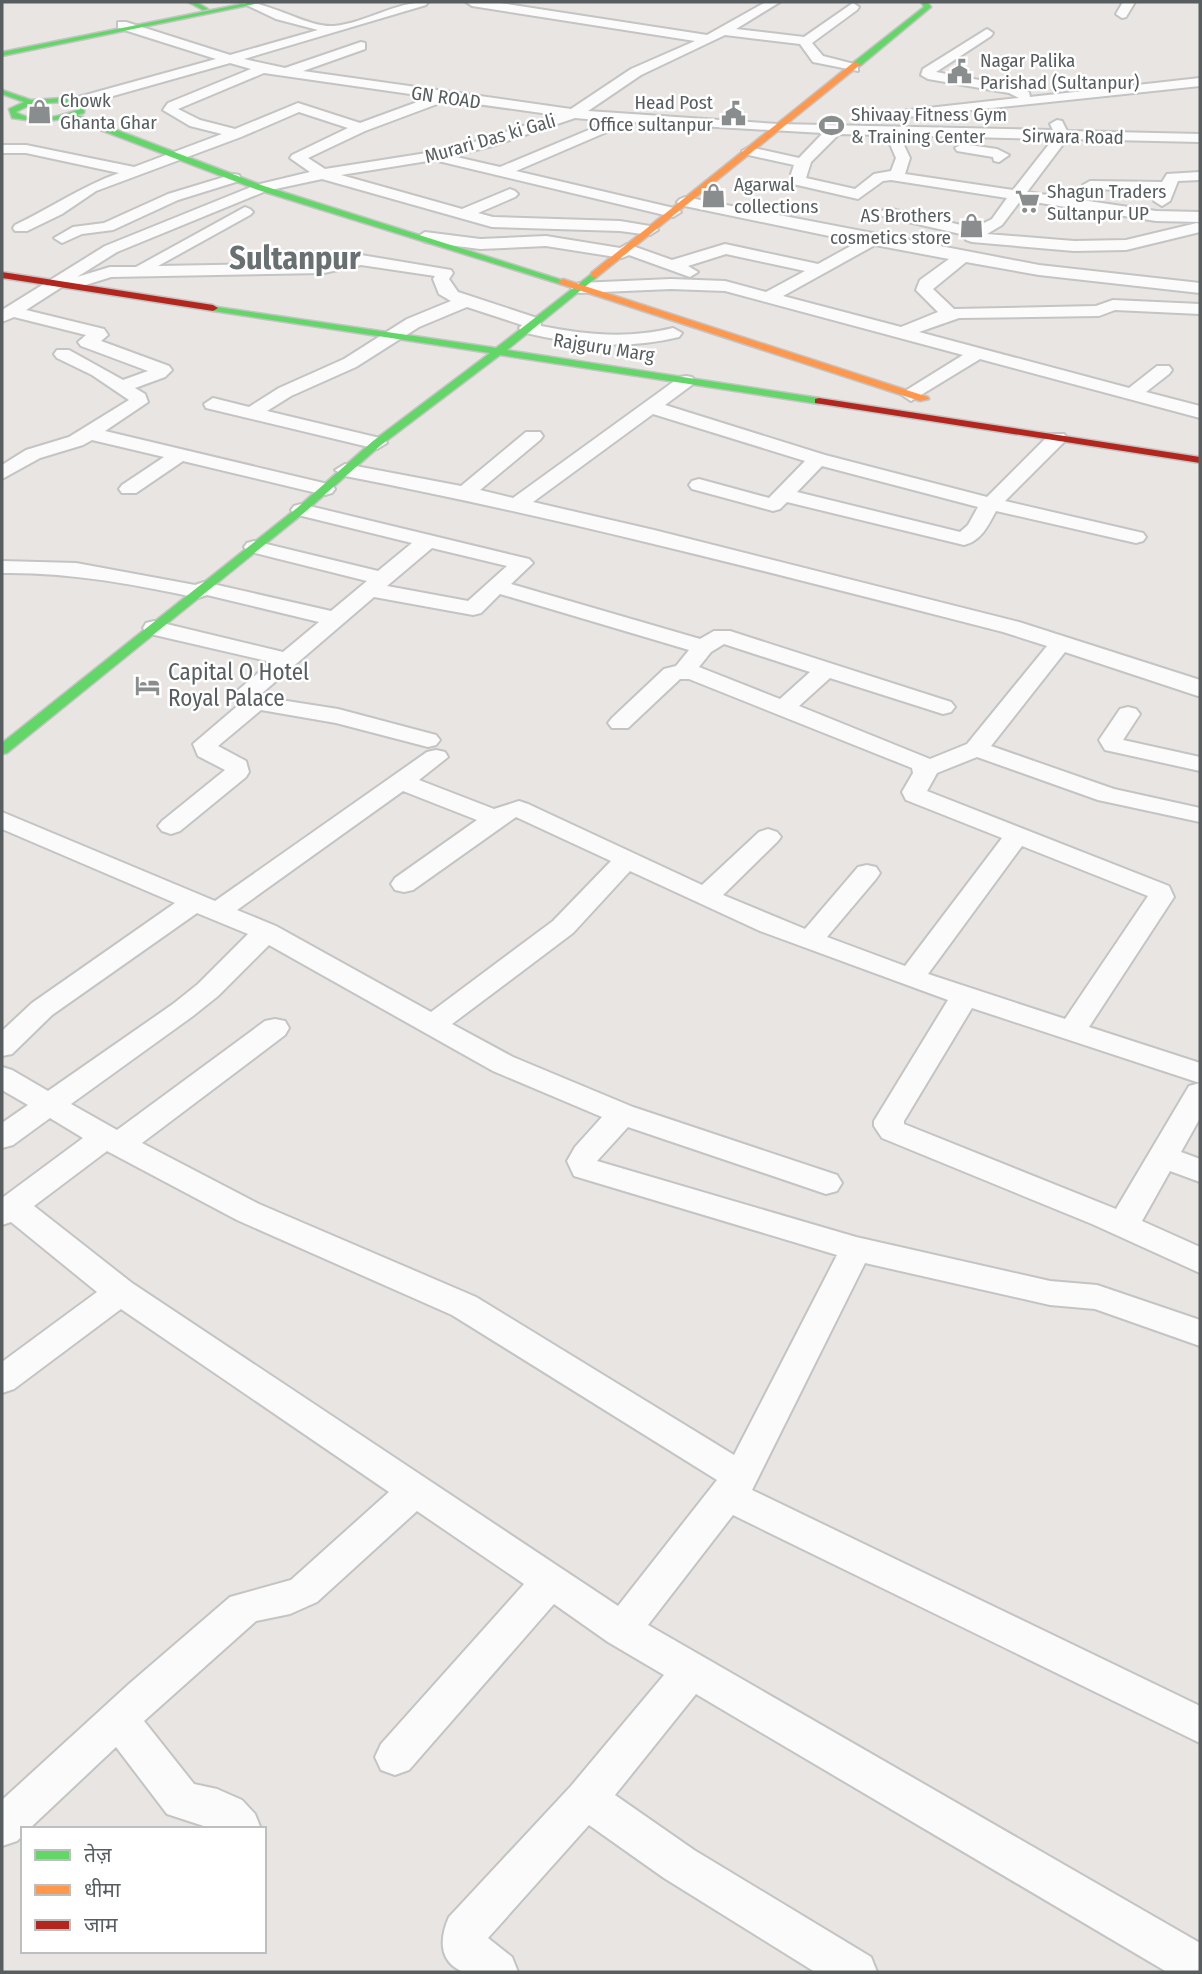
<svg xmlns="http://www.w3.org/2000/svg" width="1202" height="1974" font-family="'Fira Sans Condensed','Noto Sans Devanagari',sans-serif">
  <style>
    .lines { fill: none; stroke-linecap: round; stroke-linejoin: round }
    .street-casing { stroke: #c3c4c3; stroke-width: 4 }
    .fast-casing { stroke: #c3c4c3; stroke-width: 3 }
    .slow-casing { stroke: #c3c4c3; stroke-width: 3 }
    .jam-casing { stroke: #c3c4c3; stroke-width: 3 }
    .street { fill: #fcfbfb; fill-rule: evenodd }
    .fast { fill: #63d668; fill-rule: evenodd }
    .slow { fill: #ff974d; fill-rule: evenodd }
    .jam { fill: #b3261e; fill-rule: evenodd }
    .labels { text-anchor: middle; stroke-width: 5; stroke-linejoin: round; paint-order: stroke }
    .far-poi-label { font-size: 19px; fill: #585e60; stroke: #fff; text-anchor: start }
    .far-street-label { font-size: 19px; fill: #585e60; stroke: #fff }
    .poi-label { font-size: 23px; fill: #585e60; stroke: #fff; text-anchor: start }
    .far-town-label { font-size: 32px; font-weight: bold; fill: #697072; stroke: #fff }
  </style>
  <rect width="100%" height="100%" fill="#e8e5e2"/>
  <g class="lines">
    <defs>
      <g id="street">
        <path d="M 240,2 C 270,1 307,28 334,26 C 366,23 394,2 428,2 L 426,5 L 244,59 L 285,68 L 361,42 L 365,43 L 365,49 L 303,71 L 571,109 L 631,69 L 695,41 L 472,6 L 466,2 L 494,2 L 707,35 L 766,2 L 780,2 L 736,29 L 804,37 L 853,3 L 859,7 L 857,10 L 812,43 L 823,56 L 858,65 L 858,71 L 813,62 L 800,44 L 725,35 L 641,75 L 588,111 L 778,124 L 1053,130 L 1050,124 L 1057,120 L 1062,121 L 1067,131 L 1200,134 L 1200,142 L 1067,139 L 1027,192 L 1156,211 L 1200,212 L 1200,222 L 1156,221 L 1021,200 L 1002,225 L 987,234 L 1074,241 L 1126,240 L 1197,223 L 1200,224 L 1200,232 L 1126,250 L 1074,251 L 972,242 L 966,240 L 965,235 L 882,216 L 879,213 L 887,208 L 974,228 L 992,219 L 1007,198 L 891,180 L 883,181 L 858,199 L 793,184 L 791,174 L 794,165 L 744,154 L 742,151 L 749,147 L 799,158 L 823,133 L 630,122 L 516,171 L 678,209 L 681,212 L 673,217 L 434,160 L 341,175 L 462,209 L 510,189 L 515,191 L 518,194 L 515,197 L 478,213 L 493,217 L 620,221 L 656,227 L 658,230 L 650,235 L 620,231 L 492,227 L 322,179 L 266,191 L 117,252 L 77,277 L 110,267 L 136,267 L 245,207 L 250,209 L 253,212 L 250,215 L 158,266 L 324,263 L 361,255 L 451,270 L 453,273 L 449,279 L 458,292 L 540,319 L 541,326 C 586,335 628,339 673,328 L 682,333 L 679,337 C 625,350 575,345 522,332 L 519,328 L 522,325 L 467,307 L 419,327 L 356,367 L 291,396 L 267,411 L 384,439 L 387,443 L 377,449 L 206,408 L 204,404 L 213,398 L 249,407 L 279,388 L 344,359 L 407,319 L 451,301 L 439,294 L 433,279 L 435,276 L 361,265 L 324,273 L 111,277 L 76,288 L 68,283 L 26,310 L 104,329 L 108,335 L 101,341 L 169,366 L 172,370 L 165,377 L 135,388 L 145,394 L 148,402 L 105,431 L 332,485 L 335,489 L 332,493 L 325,495 L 183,461 L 136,493 L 122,493 L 119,489 L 122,485 L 164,457 L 92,440 L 83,445 L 40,458 L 2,479 L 2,465 L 26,450 L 69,437 L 129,400 L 92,375 L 57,358 L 54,354 L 57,350 L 69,350 L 123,380 L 148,371 L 81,346 L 78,342 L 86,335 L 14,317 L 2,322 L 2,310 L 105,246 L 256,185 L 310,172 L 290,158 L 292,155 L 348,128 L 299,112 L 241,137 L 96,191 L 62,214 L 27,231 L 15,231 L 13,228 L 15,225 C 51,208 82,186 119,173 L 26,153 L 2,153 L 2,145 L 26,145 L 134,167 L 222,134 L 190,126 L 163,110 L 168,103 L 251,69 L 230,63 L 81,105 L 71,105 L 71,99 L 216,59 L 118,28 L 118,22 L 126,22 L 230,55 L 318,30 L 276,19 ZM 264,73 L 431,97 L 360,123 L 298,103 L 235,129 L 200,120 L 178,109 ZM 448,100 L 556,115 L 482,140 L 433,152 L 325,169 L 308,158 L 365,131 ZM 575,118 L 610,121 L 500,167 L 452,156 L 492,146 ZM 839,134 L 1053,139 L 1013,190 L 905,174 L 910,158 L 902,141 L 897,140 L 890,144 L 896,158 L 891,171 L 874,174 L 855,189 L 806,178 L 811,162 Z"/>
        <path d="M 1123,2 L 1135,2 L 1126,17 L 1122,18 L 1116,14 Z"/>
        <path d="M 987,29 L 993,33 L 991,36 L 936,72 L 1017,87 L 1029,92 L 1030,97 L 1200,78 L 1200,86 L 878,120 L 876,117 L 883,113 L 1019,98 L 1009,93 L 928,79 L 921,75 L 923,69 Z"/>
        <path d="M 962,144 L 997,149 L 1009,155 L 999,162 L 994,161 L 993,157 L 957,151 L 955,148 Z"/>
        <path d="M 1200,172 L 1200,180 L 1178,181 L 1170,201 L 1162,206 L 1154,201 L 1159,191 L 1090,189 L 1083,185 L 1090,181 L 1162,182 L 1167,174 Z"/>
        <path d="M 234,174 L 239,175 L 241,178 L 239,181 L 178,200 L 113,230 L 82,234 L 62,243 L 54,238 L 73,227 L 104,223 L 168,194 Z"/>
        <path d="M 685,197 L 1039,265 L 1200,283 L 1200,293 L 1039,275 L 966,262 L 933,289 L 954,309 L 1096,306 L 1113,300 L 1200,304 L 1200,314 L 1115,310 L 1099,316 L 959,318 L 919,332 L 1129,388 L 1157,366 L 1169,366 L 1172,370 L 1169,374 L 1146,392 L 1200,406 L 1200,418 L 980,359 L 911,401 L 902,395 L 905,391 L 963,355 L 725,291 L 671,289 L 579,293 L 571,288 L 579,283 L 671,279 L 725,281 L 766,292 L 805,271 L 726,254 L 688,266 L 698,272 L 690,277 L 629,255 L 622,258 L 546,246 L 480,249 L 425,242 L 417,237 L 425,232 L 480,239 L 546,236 L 620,248 L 627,244 L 672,260 L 725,244 L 818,264 L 858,242 L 680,205 L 677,202 L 680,199 ZM 875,245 L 949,259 L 920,280 L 916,290 L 938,312 L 901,327 L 783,296 Z"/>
        <path d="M 686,376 L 692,377 L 695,381 L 692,385 L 665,405 L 825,455 L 987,497 L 1050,434 L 1064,434 L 1067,438 L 1064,442 L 1005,501 L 1143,533 L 1146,537 L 1143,541 L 1136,543 L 996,511 C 988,526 981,541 964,545 L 787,502 L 780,509 L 773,511 L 692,489 L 689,485 L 692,481 L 699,479 L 769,498 L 805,461 L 653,414 L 533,502 L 654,530 L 1019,622 L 1200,680 L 1200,695 L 1198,696 L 1065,652 L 991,746 L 1114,789 L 1200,808 L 1200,822 L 1098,800 L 977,757 L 937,773 L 927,791 L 1169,886 L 1174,897 L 1089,1027 L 1200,1063 L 1200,1083 L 972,1008 L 904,1121 L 904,1124 L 1116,1209 L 1189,1086 L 1200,1083 L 1200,1118 L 1181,1152 L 1200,1159 L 1200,1182 L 1170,1171 L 1142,1221 L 1200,1247 L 1200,1273 L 1092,1224 L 882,1138 L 874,1126 L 874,1121 L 948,1000 L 760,931 L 630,871 L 573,933 L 452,1024 L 513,1057 L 633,1107 L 837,1175 L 842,1183 L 837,1191 L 826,1194 L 628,1127 L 597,1161 L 856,1237 L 1050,1281 L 1097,1285 L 1200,1320 L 1200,1346 L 1095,1309 L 1050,1305 L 865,1263 L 752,1490 L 1200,1706 L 1200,1743 L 733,1515 L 648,1625 L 1200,1943 L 1200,1972 L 1167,1972 L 696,1694 L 615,1795 L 694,1850 L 871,1957 L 877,1972 L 815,1972 L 664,1878 L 589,1825 L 488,1938 L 512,1957 L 518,1972 C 505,1972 471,1974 461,1971 C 438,1960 440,1937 449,1917 L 571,1786 L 664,1675 L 608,1642 L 554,1604 L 409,1770 L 395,1775 L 381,1770 L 375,1757 L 381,1744 L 524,1584 L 417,1511 L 317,1602 L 290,1614 L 256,1621 L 144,1721 L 194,1784 L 217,1789 L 242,1800 L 255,1814 L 261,1829 L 213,1829 L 167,1814 L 116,1747 L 29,1829 L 23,1829 L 23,1835 L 17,1841 L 2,1846 L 2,1800 L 129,1684 L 230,1597 L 291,1580 L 389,1492 L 121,1309 L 14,1389 L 2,1393 L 2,1362 L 97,1292 L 11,1222 L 2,1225 L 2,1198 L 83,1138 L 50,1118 L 13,1145 L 2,1148 L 2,1123 L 28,1105 L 2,1090 L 2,1067 L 12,1070 L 48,1091 L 173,1004 L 198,984 L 248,934 L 197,913 L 52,1015 L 12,1054 L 2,1056 L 2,1031 L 32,1003 L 175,903 L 2,829 L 2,812 L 215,901 L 427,752 L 436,750 L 445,752 L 448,757 L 419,780 L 494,809 L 519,801 L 528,804 L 702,885 L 759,832 L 768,829 L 777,832 L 781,837 L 777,842 L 723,895 L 805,929 L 858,867 L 867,865 L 876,867 L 880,873 L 876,879 L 827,937 L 905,966 L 1002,838 L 906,800 L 902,792 L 913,773 L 912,768 L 689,679 L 680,679 L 628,728 L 612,728 L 608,723 L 612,718 L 664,669 L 676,666 L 689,650 L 500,594 L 481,613 L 473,615 L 374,597 L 261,694 L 274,699 L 338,709 L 436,735 L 440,740 L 436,745 L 428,747 L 336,723 L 261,710 L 218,746 L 246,761 L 249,772 L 246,777 L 180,831 L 171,834 L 162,831 L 158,826 L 162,821 L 225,770 L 198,756 L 193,744 L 241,703 L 233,696 L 237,691 L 271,662 L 146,633 L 143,628 L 146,623 L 154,621 L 283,652 L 319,622 L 207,595 L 198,598 C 133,584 69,572 2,573 L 2,561 L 76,563 L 195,585 L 204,582 L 331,611 L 367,581 L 247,551 L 244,547 L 247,543 L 254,541 L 378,571 L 412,543 L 294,514 L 291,510 L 294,506 L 301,504 L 529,559 L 533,563 L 511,584 L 700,639 L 714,631 L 730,631 L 951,702 L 955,707 L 951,712 L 943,714 L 830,678 L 799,706 L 930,759 L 967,744 L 1047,646 L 1003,632 C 784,576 567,519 345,476 L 335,470 L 345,464 L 461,486 L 526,432 L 540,432 L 543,436 L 540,440 L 480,490 L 513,498 L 680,377 ZM 822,466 L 978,507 L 968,525 L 960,532 L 797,492 ZM 432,548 L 507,566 L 468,601 L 387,586 ZM 724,644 L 810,672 L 780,699 L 699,667 L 711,652 ZM 403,791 L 477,820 L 395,878 L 391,884 L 395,890 L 404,892 L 413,890 L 516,817 L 611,861 L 553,921 L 431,1012 L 276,926 L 237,910 ZM 1022,846 L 1148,896 L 1065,1019 L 928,974 ZM 269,945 L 493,1071 L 602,1117 L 575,1147 L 567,1161 L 574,1176 L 837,1255 L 734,1455 L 476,1297 L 259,1204 L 142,1143 L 285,1035 L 289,1028 L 285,1021 L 275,1019 L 265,1021 L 117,1130 L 71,1104 L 193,1016 L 218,996 ZM 107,1151 L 237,1220 L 452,1315 L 717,1480 L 618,1606 L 132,1283 L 34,1206 Z"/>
        <path d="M 1128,707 L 1136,709 L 1140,714 L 1123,740 L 1200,757 L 1200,771 L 1105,750 L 1099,740 L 1120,709 Z"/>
      </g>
      <g id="fast">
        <path d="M 188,2 L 196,2 L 208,9 L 203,10 Z"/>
        <path d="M 252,2 L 264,2 L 2,56 L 2,52 Z"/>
        <path d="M 921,2 L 927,2 L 931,7 L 860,66 L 854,66 L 854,62 L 924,7 Z"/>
        <path d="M 2,90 L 31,100 L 63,98 L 85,104 L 84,113 L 77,115 L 264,186 L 568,282 L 560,284 L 258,190 L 69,118 L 40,122 L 12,118 L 9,109 L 24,102 L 2,94 ZM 63,102 L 78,107 L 77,110 C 60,117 32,123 16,112 L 32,104 Z"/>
        <path d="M 594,272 L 597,273 L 597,277 L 507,350 L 819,398 L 824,401 L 819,404 L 500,355 L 381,445 L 305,512 L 7,753 L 2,754 L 2,743 L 297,508 L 373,441 L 490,353 L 213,311 L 208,308 L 210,306 L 496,348 Z"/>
      </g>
      <g id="slow">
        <path d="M 854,62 L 861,64 L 597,277 L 591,277 L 591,273 Z"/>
        <path d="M 563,279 L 928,397 L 929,399 L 920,401 L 560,284 L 558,282 Z"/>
      </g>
      <g id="jam">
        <path d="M 2,272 L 213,305 L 218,308 L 213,311 L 2,278 Z"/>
        <path d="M 819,398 L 1200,457 L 1200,463 L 815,403 L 815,399 Z"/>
      </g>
    </defs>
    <!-- street casing -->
    <use href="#street" class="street-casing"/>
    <!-- fast casing -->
    <use href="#fast" class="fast-casing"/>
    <!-- slow casing -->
    <use href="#slow" class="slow-casing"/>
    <!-- jam casing -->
    <use href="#jam" class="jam-casing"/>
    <!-- street -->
    <use href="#street" class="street"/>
    <!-- fast -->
    <use href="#fast" class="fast"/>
    <!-- slow -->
    <use href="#slow" class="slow"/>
    <!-- jam -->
    <use href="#jam" class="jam"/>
  </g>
  <!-- icons -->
  <defs>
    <symbol id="civic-bare" viewBox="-9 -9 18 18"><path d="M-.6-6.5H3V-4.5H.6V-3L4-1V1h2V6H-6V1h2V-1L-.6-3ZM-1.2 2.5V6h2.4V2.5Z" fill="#8a8d8e" stroke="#fff" stroke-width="2.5" paint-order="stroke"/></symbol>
    <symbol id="shop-bare" viewBox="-9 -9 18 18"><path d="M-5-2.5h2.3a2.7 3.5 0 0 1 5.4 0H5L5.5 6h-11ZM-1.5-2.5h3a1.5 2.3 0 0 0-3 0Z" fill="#8a8d8e" stroke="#fff" stroke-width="2.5" paint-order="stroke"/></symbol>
    <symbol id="stadium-bare" viewBox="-9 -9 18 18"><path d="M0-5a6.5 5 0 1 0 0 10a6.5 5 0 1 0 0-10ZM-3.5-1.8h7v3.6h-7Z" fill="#8a8d8e" stroke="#fff" stroke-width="2.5" paint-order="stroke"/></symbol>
    <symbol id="supermarket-bare" viewBox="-9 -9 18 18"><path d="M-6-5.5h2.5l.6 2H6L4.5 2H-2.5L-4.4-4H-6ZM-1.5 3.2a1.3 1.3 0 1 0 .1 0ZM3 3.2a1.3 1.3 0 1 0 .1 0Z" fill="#8a8d8e" stroke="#fff" stroke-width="2.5" paint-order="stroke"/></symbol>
    <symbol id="hotel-bare" viewBox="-9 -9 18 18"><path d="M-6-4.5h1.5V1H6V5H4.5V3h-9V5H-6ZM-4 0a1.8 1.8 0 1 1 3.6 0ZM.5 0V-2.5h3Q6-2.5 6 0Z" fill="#8a8d8e" stroke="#fff" stroke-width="2.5" paint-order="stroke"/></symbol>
  </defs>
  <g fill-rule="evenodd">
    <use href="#civic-bare" x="942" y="54" width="35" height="35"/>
    <use href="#shop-bare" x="22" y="94" width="35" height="35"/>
    <use href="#civic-bare" x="716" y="96" width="35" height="35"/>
    <use href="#stadium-bare" x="814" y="108" width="35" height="35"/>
    <use href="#shop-bare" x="696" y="178" width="35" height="35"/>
    <use href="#supermarket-bare" x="1010" y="184" width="35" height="35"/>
    <use href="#shop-bare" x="954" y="208" width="35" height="35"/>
    <use href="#hotel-bare" x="130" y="668" width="35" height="35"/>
  </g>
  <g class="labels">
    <!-- far-poi labels -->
    <g class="far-poi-label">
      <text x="980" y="67">Nagar Palika<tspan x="980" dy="22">Parishad (Sultanpur)</tspan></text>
      <text x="60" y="107">Chowk<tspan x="60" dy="22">Ghanta Ghar</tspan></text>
      <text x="713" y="109" text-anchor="end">Head Post<tspan x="713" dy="22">Office sultanpur</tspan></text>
      <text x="851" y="121">Shivaay Fitness Gym<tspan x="851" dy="22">&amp; Training Center</tspan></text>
      <text x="734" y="191">Agarwal<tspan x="734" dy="22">collections</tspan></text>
      <text x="1047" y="198">Shagun Traders<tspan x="1047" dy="22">Sultanpur UP</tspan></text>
      <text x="951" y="222" text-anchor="end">AS Brothers<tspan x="951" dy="22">cosmetics store</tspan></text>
    </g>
    <!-- far-street labels -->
    <g class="far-street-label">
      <text transform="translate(446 97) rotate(8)" y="7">GN ROAD</text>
      <text transform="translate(1073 136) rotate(1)" y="7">Sirwara Road</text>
      <text transform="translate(490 138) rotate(-16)" y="7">Murari Das ki Gali</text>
      <text transform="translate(604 347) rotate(9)" y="7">Rajguru Marg</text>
    </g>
    <!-- poi labels -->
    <g class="poi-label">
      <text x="168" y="680">Capital O Hotel<tspan x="168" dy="26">Royal Palace</tspan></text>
    </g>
    <!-- far-town labels -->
    <g class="far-town-label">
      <text x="295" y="269">Sultanpur</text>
    </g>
  </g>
  <!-- border -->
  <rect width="1202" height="1974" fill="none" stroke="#585e60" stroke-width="7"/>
  <!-- legend -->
  <rect x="21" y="1827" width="245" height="126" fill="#ffffff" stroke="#bcbfbf" stroke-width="2"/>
  <rect x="35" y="1850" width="35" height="10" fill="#63d668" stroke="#bcbfbf" stroke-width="2"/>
  <text x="84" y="1862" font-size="21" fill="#585e60">तेज़</text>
  <rect x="35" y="1885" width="35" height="10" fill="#ff974d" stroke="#bcbfbf" stroke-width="2"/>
  <text x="84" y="1897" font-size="21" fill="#585e60">धीमा</text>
  <rect x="35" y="1920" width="35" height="10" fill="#b3261e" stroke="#bcbfbf" stroke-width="2"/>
  <text x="84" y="1932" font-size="21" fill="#585e60">जाम</text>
</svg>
